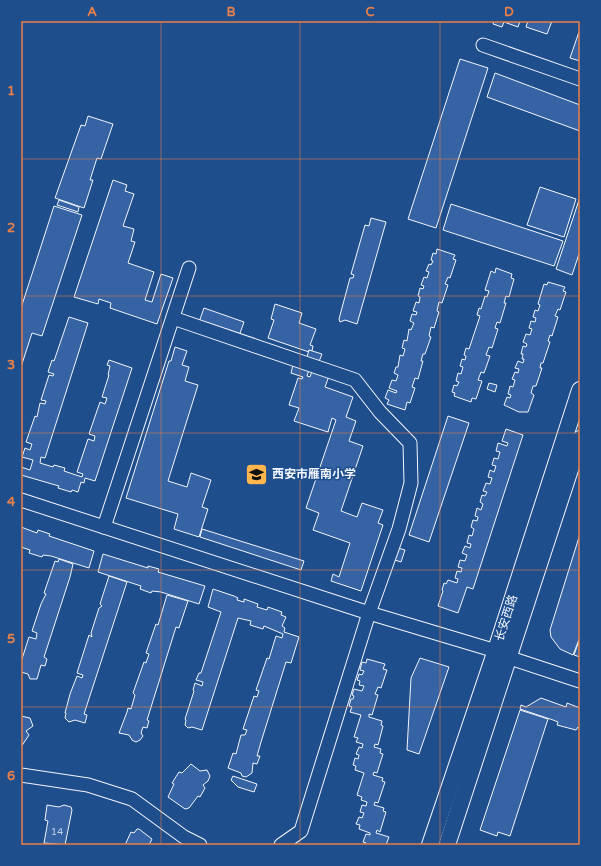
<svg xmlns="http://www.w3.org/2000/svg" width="601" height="866" font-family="'Varela Round','Noto Sans SC',sans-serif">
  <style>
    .building { fill: #3563a3; stroke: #f2f6ff }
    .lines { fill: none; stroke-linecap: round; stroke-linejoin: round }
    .minor-casing { stroke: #f2f6ff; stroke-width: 15 }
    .major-casing { stroke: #f2f6ff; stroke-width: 18 }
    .minor { stroke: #1f4e8c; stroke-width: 13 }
    .major { stroke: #1f4e8c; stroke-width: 16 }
    .grid { fill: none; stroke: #ea8049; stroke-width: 1; stroke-opacity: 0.55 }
    .labels { text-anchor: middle; stroke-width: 3; stroke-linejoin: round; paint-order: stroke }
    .number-label { font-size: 10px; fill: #c3d1e8 }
    .poi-label { font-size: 12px; font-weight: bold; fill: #f2f6ff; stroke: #1f4e8c; text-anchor: start }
    .street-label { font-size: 12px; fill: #f2f6ff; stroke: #1f4e8c }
    .neatline { fill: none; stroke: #ea8049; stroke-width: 1.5 }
    .grid-label { font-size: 13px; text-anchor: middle; font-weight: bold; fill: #ea8049 }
  </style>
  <rect width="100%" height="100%" fill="#1f4e8c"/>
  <!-- building -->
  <g class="building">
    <path d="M 494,21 L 520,21 L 518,27 L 504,22 L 502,27 L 493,24 Z"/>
    <path d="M 528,21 L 552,21 L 547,34 L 526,27 Z"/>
    <path d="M 580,29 L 580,61 L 570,58 Z"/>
    <path d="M 460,59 L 488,68 L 436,228 L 408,219 Z"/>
    <path d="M 495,73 L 580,105 L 580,131 L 487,97 Z"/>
    <path d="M 88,116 L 113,124 L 101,159 L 97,158 L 90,180 L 93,180 L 84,208 L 55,198 L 81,125 L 85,126 Z"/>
    <path d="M 113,180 L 127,185 L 125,191 L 134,194 L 123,226 L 134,229 L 131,241 L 135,242 L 128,263 L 154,272 L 145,300 L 152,302 L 161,274 L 173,278 L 157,324 L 110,308 L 111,303 L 99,299 L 98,304 L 74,297 Z"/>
    <path d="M 540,187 L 576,199 L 564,237 L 527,225 Z"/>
    <path d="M 580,197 L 580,251 L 572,275 L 556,269 Z"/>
    <path d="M 59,200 L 79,207 L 78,212 L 57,205 Z"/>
    <path d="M 451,204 L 563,241 L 554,266 L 443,230 Z"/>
    <path d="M 54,206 L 82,215 L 42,336 L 32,333 L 21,367 L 21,308 Z"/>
    <path d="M 371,218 L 386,222 L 357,324 L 345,320 L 340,322 L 339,319 L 350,278 L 353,278 L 354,275 L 351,274 L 365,225 L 369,226 Z"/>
    <path d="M 437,249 L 455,255 L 453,259 L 456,260 L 450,278 L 448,277 L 445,284 L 448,285 L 442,303 L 439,302 L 437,311 L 439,312 L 434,328 L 431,327 L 429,336 L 431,337 L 425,354 L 423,354 L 421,361 L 423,361 L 418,379 L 415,378 L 412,387 L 415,388 L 410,403 L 407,402 L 405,410 L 387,404 L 389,400 L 385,398 L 388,390 L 396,393 L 397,391 L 389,388 L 392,380 L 396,381 L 398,375 L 394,373 L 396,367 L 398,367 L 400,355 L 403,356 L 405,349 L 402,348 L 404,340 L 407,341 L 409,329 L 411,330 L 414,323 L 410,321 L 412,314 L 416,315 L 417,312 L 413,311 L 416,302 L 419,303 L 420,297 L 418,296 L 420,288 L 423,289 L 424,286 L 421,285 L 424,277 L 427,278 L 429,272 L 426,271 L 429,264 L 431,265 L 433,261 L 431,260 L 433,253 L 436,254 Z"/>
    <path d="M 496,268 L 512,274 L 511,278 L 514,279 L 509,297 L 506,296 L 504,303 L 506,303 L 500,323 L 497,322 L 495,328 L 498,329 L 492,348 L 489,347 L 486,355 L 490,356 L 484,373 L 481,372 L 478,380 L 482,381 L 476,399 L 472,398 L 471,402 L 454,396 L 455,393 L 452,392 L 454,385 L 457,386 L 459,382 L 456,381 L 458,373 L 461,374 L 463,367 L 460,366 L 462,359 L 465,360 L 466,356 L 464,355 L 466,348 L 469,349 L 480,316 L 477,315 L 479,308 L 481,309 L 485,296 L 487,297 L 489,291 L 485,290 L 491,271 L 495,273 Z"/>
    <path d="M 548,282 L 565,287 L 563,291 L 566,292 L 560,310 L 558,309 L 555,316 L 558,317 L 552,336 L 550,335 L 548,341 L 550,342 L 543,363 L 541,363 L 540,368 L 542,368 L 536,386 L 533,386 L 531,393 L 534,395 L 528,412 L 519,412 L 504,405 L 507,397 L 510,398 L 511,395 L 508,394 L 510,386 L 513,387 L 515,380 L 512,379 L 515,372 L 518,373 L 519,369 L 515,368 L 518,361 L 523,363 L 524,359 L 522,359 L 523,354 L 521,354 L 523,346 L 526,347 L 527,344 L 523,342 L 526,334 L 530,335 L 532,329 L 529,328 L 531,321 L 535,322 L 536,318 L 533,317 L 535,310 L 538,311 L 540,305 L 538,304 L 544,284 L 547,285 Z"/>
    <path d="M 275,304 L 302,313 L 299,323 L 316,329 L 310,345 L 313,346 L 312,351 L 309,350 L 309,352 L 268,338 L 274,320 L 271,319 Z"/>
    <path d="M 204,308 L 244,322 L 239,336 L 199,322 Z"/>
    <path d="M 69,317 L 88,323 L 45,458 L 41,457 L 40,463 L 53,467 L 54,465 L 65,468 L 64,471 L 82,477 L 83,474 L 77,472 L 88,439 L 94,441 L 95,436 L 89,434 L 100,402 L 105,404 L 107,398 L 102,397 L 109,375 L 108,375 L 110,366 L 107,365 L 109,360 L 132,368 L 95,481 L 85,478 L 84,483 L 81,482 L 78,492 L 72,490 L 71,492 L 58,488 L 59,486 L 21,475 L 21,467 L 30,470 L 33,460 L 22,457 L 25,448 L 30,450 L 32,444 L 26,442 L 35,416 L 37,417 L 40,403 L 45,404 L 46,401 L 41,400 L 49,375 L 53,376 L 54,374 L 48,372 L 52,360 L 54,361 Z"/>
    <path d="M 175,347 L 187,351 L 182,365 L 189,367 L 185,381 L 198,385 L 168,481 L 187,487 L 191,473 L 211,480 L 202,507 L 208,509 L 199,537 L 174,529 L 178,514 L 126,498 L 169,361 L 171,361 Z"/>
    <path d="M 309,350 L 322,354 L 318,364 L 306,360 Z"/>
    <path d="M 293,365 L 309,370 L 307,376 L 310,377 L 312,371 L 329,376 L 325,387 L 353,397 L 346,417 L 356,421 L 349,441 L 363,446 L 341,511 L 357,517 L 362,503 L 383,510 L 378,523 L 383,525 L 361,591 L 331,581 L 333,574 L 339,577 L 350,543 L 313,530 L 319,513 L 306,508 L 336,420 L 332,418 L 328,432 L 294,421 L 299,408 L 289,405 L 298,378 L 302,379 L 303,377 L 291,373 Z"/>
    <path d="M 489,383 L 497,385 L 495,392 L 487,389 Z"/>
    <path d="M 448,416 L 469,423 L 429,542 L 409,535 Z"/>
    <path d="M 506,429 L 523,435 L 473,589 L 467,587 L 458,613 L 438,606 L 443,591 L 442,590 L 444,583 L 446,584 L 448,580 L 457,583 L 458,579 L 455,578 L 457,571 L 461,572 L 462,568 L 458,567 L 460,560 L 465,561 L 467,555 L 462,553 L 465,546 L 470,548 L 471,544 L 467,543 L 469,535 L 472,536 L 474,529 L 471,527 L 473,520 L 477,521 L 478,517 L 475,516 L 477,508 L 481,510 L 483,504 L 480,502 L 482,495 L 485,496 L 487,492 L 483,491 L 486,483 L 490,484 L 492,478 L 488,477 L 490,470 L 494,472 L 496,466 L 492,465 L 494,458 L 498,459 L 500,452 L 496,451 L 498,443 L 507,446 L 508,443 L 502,441 Z"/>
    <path d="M 21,527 L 37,533 L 38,530 L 50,534 L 49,536 L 94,551 L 89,568 L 51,556 L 43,555 L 42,557 L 29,553 L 30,550 L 21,547 Z"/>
    <path d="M 202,529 L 304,561 L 301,570 L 200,537 Z"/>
    <path d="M 580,534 L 580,637 L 573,655 L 560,649 L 551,637 L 550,630 Z"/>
    <path d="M 398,548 L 405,550 L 401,562 L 395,560 Z"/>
    <path d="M 103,554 L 148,568 L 148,566 L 159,569 L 158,572 L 205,586 L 199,604 L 161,592 L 152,591 L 151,593 L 140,589 L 141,586 L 98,572 Z"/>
    <path d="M 59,559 L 73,564 L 70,577 L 44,657 L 47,659 L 45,666 L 41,665 L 37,679 L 30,679 L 28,674 L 21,672 L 21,662 L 29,637 L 36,639 L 37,633 L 32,631 L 41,604 L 46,594 L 44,593 L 55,561 L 58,562 Z"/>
    <path d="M 109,576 L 127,582 L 84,714 L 87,715 L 85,723 L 75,720 L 69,722 L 65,718 L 66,713 L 65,713 L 70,694 L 77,676 L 82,678 L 83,675 L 77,673 L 89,635 L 92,637 L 91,633 L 99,608 L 102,606 L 100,604 Z"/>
    <path d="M 213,589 L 234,596 L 238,598 L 237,600 L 244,602 L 244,599 L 258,604 L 257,607 L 267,610 L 268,607 L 282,612 L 281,615 L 286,617 L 282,626 L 285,628 L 284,632 L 299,637 L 291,663 L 286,662 L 261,742 L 257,756 L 260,756 L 257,764 L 253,763 L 252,773 L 246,777 L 242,776 L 241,773 L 228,768 L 233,753 L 236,754 L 241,735 L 245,735 L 247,730 L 243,729 L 254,696 L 257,697 L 259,691 L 256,690 L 267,658 L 269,659 L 276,636 L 282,638 L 283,634 L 264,626 L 263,629 L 250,625 L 251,621 L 238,618 L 202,730 L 192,727 L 188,728 L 185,725 L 186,720 L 185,719 L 194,691 L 193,690 L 195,683 L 202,686 L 203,682 L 196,680 L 199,673 L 201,673 L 221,612 L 208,607 Z"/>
    <path d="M 167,595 L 188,601 L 179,628 L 176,627 L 147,720 L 149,721 L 147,728 L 143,727 L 141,733 L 143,736 L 140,740 L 136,742 L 132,740 L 129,735 L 119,733 L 127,712 L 128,708 L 131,709 L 135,695 L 133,693 L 144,662 L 146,663 L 149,654 L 146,653 L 156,624 L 158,625 Z"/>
    <path d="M 580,638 L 580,657 L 574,655 Z"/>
    <path d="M 420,658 L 449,667 L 419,754 L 407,750 L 411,678 Z"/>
    <path d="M 367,659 L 385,664 L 383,669 L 387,670 L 381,688 L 378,687 L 375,694 L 378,695 L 372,715 L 369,714 L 369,717 L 382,721 L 381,725 L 383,726 L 378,745 L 375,744 L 374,747 L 381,749 L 380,753 L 383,754 L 377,773 L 374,772 L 373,775 L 383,778 L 382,781 L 385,782 L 378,803 L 375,802 L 374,805 L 384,808 L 383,811 L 386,812 L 380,832 L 377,830 L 376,833 L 389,837 L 386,845 L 366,845 L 366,843 L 363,842 L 366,834 L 370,835 L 370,833 L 359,829 L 360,825 L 356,824 L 359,817 L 362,818 L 364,813 L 360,812 L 362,805 L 366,806 L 367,802 L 361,800 L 362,797 L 357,795 L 364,773 L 355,770 L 356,766 L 353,765 L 355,758 L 358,759 L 359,755 L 356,754 L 359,747 L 362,748 L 363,744 L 356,742 L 358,738 L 354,737 L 361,715 L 350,712 L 352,707 L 349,706 L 351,699 L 353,699 L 354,696 L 352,695 L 354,689 L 362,691 L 364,686 L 359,685 L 360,681 L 357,680 L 359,674 L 362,675 L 364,671 L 360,670 L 362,662 L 366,663 Z"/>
    <path d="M 541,698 L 566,707 L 567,703 L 580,708 L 580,728 L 578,727 L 576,730 L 557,725 L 558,722 L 553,720 L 520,709 L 521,705 L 526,707 Z"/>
    <path d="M 520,710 L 548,719 L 510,836 L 498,832 L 497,836 L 480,830 Z"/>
    <path d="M 21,716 L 30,718 L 33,726 L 26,731 L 29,735 L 21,747 Z"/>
    <path d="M 191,764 L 200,771 L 207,770 L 210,776 L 208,781 L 203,785 L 205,788 L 200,797 L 198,796 L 189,808 L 185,809 L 168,797 L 174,784 L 172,783 L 179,772 L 182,773 Z"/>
    <path d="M 233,776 L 257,784 L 254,792 L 238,787 L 231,780 Z"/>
    <path d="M 47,805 L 59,807 L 64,805 L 71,807 L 72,810 L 65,845 L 44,843 L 48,821 L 45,820 Z"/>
    <path d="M 137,829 L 139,829 L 152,839 L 149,845 L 125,845 L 131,832 L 134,833 Z"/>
  </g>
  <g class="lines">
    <defs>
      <g id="minor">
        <path d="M 483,45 L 580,79"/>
        <path d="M 173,318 L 355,380 L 380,412 L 410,443 L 411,483 L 399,529 L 369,613 L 301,831 L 281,845"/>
        <path d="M 21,500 L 369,613 L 496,651 L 510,658 L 580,681"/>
        <path d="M 104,527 L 189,268"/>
        <path d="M 21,775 L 88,785 L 132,799 L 184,837 L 200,845"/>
      </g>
      <g id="major">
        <path d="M 430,845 L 495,653 L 580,390"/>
        <path d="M 447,845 L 580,439"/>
      </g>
    </defs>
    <!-- minor casing -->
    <use href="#minor" class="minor-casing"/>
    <!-- major casing -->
    <use href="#major" class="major-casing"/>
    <!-- minor -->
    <use href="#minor" class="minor"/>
    <!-- major -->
    <use href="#major" class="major"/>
  </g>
  <!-- grid -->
  <path class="grid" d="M 161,21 L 161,845M 300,21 L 300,845M 440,21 L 440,845M 21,159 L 580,159M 21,296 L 580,296M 21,433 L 580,433M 21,570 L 580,570M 21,707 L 580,707"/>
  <!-- icons -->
  <defs>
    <symbol id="school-square" viewBox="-11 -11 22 22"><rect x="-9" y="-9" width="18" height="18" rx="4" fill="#ffb74d" stroke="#1f4e8c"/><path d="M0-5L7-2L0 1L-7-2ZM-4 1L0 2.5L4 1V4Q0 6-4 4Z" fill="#111"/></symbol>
  </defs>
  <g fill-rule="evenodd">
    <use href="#school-square" x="244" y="462" width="25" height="25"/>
  </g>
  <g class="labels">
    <!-- number labels -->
    <g class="number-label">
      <text x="57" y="835">14</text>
    </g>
    <!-- poi labels -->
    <g class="poi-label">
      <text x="272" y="478">西安市雁南小学</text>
    </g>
    <!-- street labels -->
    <g class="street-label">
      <text transform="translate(506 618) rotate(-72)" y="4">长安西路</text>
    </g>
  </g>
  <!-- border -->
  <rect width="601" height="866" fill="none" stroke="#1f4e8c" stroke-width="44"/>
  <rect x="22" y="22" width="557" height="822" class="neatline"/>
  <g class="grid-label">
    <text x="92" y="16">A</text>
    <text x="231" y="16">B</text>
    <text x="370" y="16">C</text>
    <text x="509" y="16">D</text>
    <text x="11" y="95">1</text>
    <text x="11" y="232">2</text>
    <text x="11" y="369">3</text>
    <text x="11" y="506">4</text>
    <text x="11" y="643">5</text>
    <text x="11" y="780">6</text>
  </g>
</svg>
